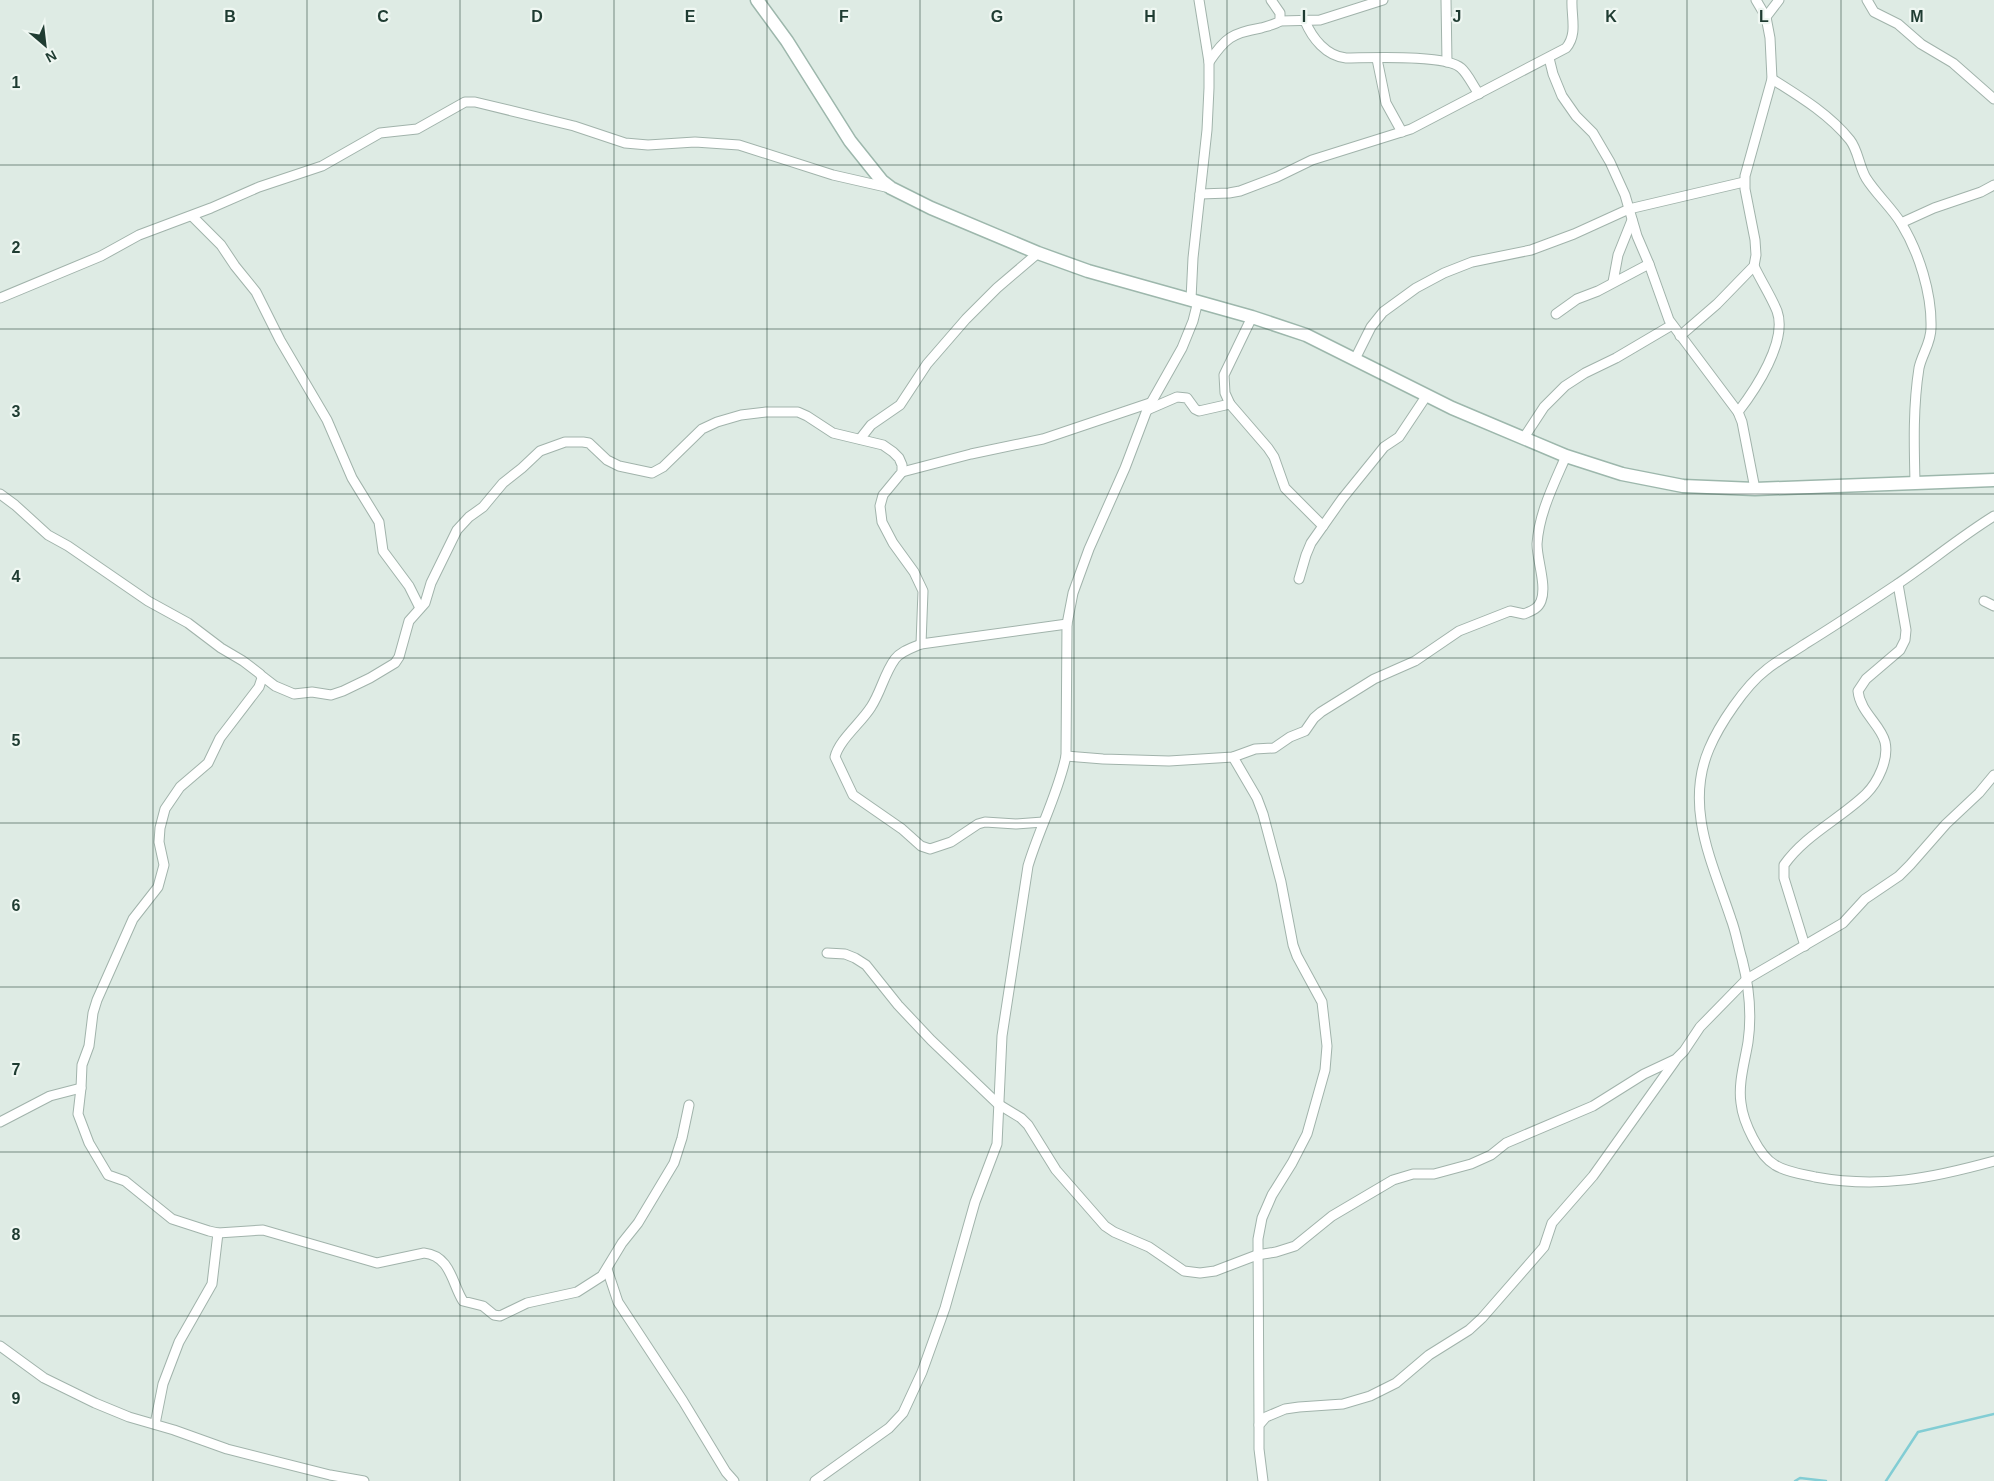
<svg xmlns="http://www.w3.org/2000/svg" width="1994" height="1481" font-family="Arial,sans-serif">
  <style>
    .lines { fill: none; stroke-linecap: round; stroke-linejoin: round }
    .stream { stroke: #82cdd4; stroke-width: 2.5 }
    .street-casing { stroke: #a1b3ab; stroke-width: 11 }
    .secondary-casing { stroke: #9db7ac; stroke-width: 15 }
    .street { stroke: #fff; stroke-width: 9 }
    .secondary { stroke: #fff; stroke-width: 12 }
    .grid { fill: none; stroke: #1f3c32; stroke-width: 1; stroke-opacity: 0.55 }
    .grid-label { font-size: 16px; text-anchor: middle; font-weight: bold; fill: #1f3c32; stroke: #eff7f2; stroke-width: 4.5; stroke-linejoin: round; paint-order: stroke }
  </style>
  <rect width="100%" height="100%" fill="#deebe4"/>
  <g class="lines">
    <!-- stream -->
    <g class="stream">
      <path d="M 1795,1481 L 1800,1478 L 1826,1481"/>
      <path d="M 1886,1481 L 1918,1432 L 1994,1414"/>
    </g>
    <defs>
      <g id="street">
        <path d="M 1446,0 L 1447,62"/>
        <path d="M 1867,0 L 1874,12 L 1898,24 L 1921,44 L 1953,63 L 1994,99"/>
        <path d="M 1766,17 L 1779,0"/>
        <path d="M 1280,21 L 1320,20 L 1383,0"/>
        <path d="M 1305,21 C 1312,38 1326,56 1346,58 C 1368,58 1446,54 1461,68 C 1468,74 1473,86 1479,94"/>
        <path d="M 1549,58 L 1553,74 L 1562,96 L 1576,116 L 1593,133 L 1610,162 L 1625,195 L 1637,236 L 1649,264 L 1669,320 L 1738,412 L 1742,422 L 1755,489"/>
        <path d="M 1377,59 L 1386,103 L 1402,132"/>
        <path d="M 1209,62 C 1225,38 1232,33 1261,28 C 1267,26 1274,25 1280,21 L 1280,13 L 1271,0"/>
        <path d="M 1772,79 C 1799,96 1829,114 1850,140 C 1858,150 1859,166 1866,178 C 1876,194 1891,207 1901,223 C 1919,252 1932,294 1931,328 C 1931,343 1922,354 1919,368 C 1913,406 1914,444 1915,482"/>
        <path d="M 1200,194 L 1229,193 L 1240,191 L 1277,177 L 1312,160 L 1411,129 L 1566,48 C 1578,34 1571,16 1572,0"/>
        <path d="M 192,216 L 221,245 L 235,266 L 256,292 L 280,340 L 327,420 L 352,478 L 379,522 L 383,551 L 409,586 L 420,608"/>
        <path d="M 1901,223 L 1934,208 L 1981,192 L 1994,185"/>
        <path d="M 1613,282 L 1618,255 L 1632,220"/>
        <path d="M 0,298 L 101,256 L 139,235 L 211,208 L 259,187 L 322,166 L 380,133 L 417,129 L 465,102 L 475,102 L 574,126 L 625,143 L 648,145 L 695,142 L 739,145 L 833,175 L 890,188"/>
        <path d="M 1191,299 L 1193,258 L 1207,130 L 1209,88 L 1209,62 L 1199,0"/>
        <path d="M 1556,314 L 1577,299 L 1598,291 L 1649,264"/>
        <path d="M 1252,317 L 1224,375 L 1225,393 L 1230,404 L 1268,448 L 1274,457 L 1285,488 L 1323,526"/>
        <path d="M 1680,336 L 1717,304 L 1754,266 L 1756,255 L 1755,240 L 1745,189 L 1745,176 L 1772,79 L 1770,38 L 1766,17 L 1756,0"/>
        <path d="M 1355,359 L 1371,327 L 1383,312 L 1416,288 L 1444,273 L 1472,262 L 1531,250 L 1574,234 L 1629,209 L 1744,182"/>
        <path d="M 1147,410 L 1177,397 L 1187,398 L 1195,409 L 1199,411 L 1230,404"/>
        <path d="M 1738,412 C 1755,390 1788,341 1777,311 C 1771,296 1761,281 1754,266"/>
        <path d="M 860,439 L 871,425 L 900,405 L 927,364 L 966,319 L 997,288 L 1038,253"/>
        <path d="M 1523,439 L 1544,407 L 1565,386 L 1585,373 L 1616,358 L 1672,325"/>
        <path d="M 902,472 L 971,454 L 1043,439 L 1150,403"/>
        <path d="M 0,494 L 15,505 L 48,535 L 68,546 L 148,601 L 188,623 L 221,648 L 243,661 L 260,674 L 262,678 L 259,687 L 220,738 L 208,763 L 180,787 L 165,809 L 160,828 L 159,842 L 164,865 L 158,887 L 133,919 L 97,1000 L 93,1013 L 89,1046 L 82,1065 L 81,1088 L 78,1114 L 89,1143 L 108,1175 L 125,1181 L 172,1219 L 209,1231 L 218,1233 L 263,1230 L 377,1263 L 424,1253 C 451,1256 452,1284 463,1301 L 483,1306 L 494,1315 L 500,1316 L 527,1303 L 577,1292 L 602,1276 L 622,1243 L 638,1223 L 674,1163 L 682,1138 L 689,1105"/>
        <path d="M 1994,516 C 1960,537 1929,563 1896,585 C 1866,605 1836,625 1805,644 C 1792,653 1778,660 1766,670 C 1745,686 1719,725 1709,749 C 1684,808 1713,864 1731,919 C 1736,932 1738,946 1742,959 C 1749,986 1752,1014 1748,1042 C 1745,1061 1738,1083 1741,1103 C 1743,1122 1759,1156 1775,1165 C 1786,1172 1802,1174 1815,1177 C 1880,1189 1932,1178 1994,1161"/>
        <path d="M 1299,579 L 1306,555 L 1311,543 L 1342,499 L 1376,457 L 1384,447 L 1399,437 L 1427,395"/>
        <path d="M 1984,601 L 1994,606"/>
        <path d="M 262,676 L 275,686 L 294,694 L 312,692 L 331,695 L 343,691 L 370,678 L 395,663 L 399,657 L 409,621 L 425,603 L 431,583 L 457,530 L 469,517 L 483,507 L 503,483 L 522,468 L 540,451 L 565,442 L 583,442 L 589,443 L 607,460 L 619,466 L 652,473 L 663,467 L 702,429 L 717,422 L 741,415 L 766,412 L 798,412 L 807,416 L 833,433 L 883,445 L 893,452 L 899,458 L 902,465 L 902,472 L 883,495 L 880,506 L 882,522 L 893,543 L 914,572 L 923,591 L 921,644"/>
        <path d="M 1066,756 L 1103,759 L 1169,761 L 1233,757 L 1255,749 L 1274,748 L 1290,737 L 1305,731 L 1314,718 L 1321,712 L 1374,679 L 1415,661 L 1459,631 L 1510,611 L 1524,614 C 1531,611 1538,609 1541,601 C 1547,586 1537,560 1537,544 C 1539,513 1554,484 1566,456"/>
        <path d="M 1233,757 L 1257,798 L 1263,814 L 1281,882 L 1293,945 L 1297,956 L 1322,1002 L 1327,1046 L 1325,1070 L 1307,1134 L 1292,1163 L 1272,1195 L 1262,1218 L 1258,1239 L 1259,1425"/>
        <path d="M 1043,822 L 1016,824 L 985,822 L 978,824 L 951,842 L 930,849 L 921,846 L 902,829 L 853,795 L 835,757 C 839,740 861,723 871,707 C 881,692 884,674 895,659 C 901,651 912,648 921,644 L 1067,624"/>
        <path d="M 1805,946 L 1784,878 L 1784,865 C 1805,835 1840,819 1866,794 C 1878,782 1889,759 1885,742 C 1881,725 1860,712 1858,691 L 1866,679 L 1900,650 L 1905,640 L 1906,630 L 1898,584"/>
        <path d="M 827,953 L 845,954 L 855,958 L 866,965 L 898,1005 L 931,1040 L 998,1104 L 1021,1118 L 1028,1125 L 1056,1170 L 1105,1226 L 1114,1232 L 1149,1247 L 1184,1271 L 1200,1273 L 1215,1271 L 1257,1255 L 1276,1252 L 1295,1246 L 1332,1216 L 1393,1180 L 1413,1174 L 1434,1174 L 1471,1164 L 1491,1155 L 1506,1143 L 1593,1106 L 1644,1074 L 1676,1059 L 1684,1051 L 1700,1027 L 1747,979 L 1843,923 L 1865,899 L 1899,876 L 1910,865 L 1946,824 L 1979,793 L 1994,775"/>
        <path d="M 0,1122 L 50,1096 L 81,1088"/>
        <path d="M 607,1269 L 618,1302 L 683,1401 L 726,1472 L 734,1481"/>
        <path d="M 0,1346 L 44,1378 L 95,1403 L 129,1417 L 174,1430 L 227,1449 L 330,1475 L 364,1481"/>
        <path d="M 155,1424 L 163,1384 L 179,1342 L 212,1284 L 218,1233"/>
        <path d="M 815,1481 L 889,1428 L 903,1413 L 922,1372 L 945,1308 L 975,1202 L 997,1144 L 1002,1036 L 1028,866 C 1039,829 1058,794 1066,756 L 1067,624 L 1073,593 L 1089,549 L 1125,468 L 1147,410 L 1182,348 L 1193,321 L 1198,301"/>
        <path d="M 1263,1481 L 1259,1449 L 1259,1425 L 1266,1417 L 1285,1409 L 1299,1407 L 1343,1404 L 1370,1396 L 1396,1383 L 1429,1355 L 1469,1330 L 1482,1318 L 1544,1247 L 1552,1223 L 1593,1176 L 1675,1061"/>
      </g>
      <path id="secondary" d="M 757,0 L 787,41 L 850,141 L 882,181 L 891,188 L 931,208 L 1038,253 L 1088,271 L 1252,317 L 1306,335 L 1452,408 L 1566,456 L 1622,474 L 1683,486 L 1755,489 L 1994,480"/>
    </defs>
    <!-- street casing -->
    <use href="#street" class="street-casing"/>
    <!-- secondary casing -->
    <use href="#secondary" class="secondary-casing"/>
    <!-- street -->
    <use href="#street" class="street"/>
    <!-- secondary -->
    <use href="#secondary" class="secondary"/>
  </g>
  <!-- grid -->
  <path class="grid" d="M 153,0 L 153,1481M 307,0 L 307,1481M 460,0 L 460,1481M 614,0 L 614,1481M 767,0 L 767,1481M 920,0 L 920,1481M 1074,0 L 1074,1481M 1227,0 L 1227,1481M 1380,0 L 1380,1481M 1534,0 L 1534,1481M 1687,0 L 1687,1481M 1841,0 L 1841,1481M 0,165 L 1994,165M 0,329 L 1994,329M 0,494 L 1994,494M 0,658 L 1994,658M 0,823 L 1994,823M 0,987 L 1994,987M 0,1152 L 1994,1152M 0,1316 L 1994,1316"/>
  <g class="grid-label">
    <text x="230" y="22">B</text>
    <text x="383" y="22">C</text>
    <text x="537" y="22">D</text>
    <text x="690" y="22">E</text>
    <text x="844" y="22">F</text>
    <text x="997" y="22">G</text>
    <text x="1150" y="22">H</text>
    <text x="1304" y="22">I</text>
    <text x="1457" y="22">J</text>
    <text x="1611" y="22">K</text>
    <text x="1764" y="22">L</text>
    <text x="1917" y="22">M</text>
    <text x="16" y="88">1</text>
    <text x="16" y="253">2</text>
    <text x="16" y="417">3</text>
    <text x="16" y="582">4</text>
    <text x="16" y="746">5</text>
    <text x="16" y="911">6</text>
    <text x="16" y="1075">7</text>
    <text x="16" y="1240">8</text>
    <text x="16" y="1404">9</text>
  </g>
  <!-- north arrow -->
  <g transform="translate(45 45) rotate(152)" stroke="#eff7f2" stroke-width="4" paint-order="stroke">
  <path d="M0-4L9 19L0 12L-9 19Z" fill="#1f3c32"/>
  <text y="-8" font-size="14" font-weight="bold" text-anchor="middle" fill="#1f3c32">N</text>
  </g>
</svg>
